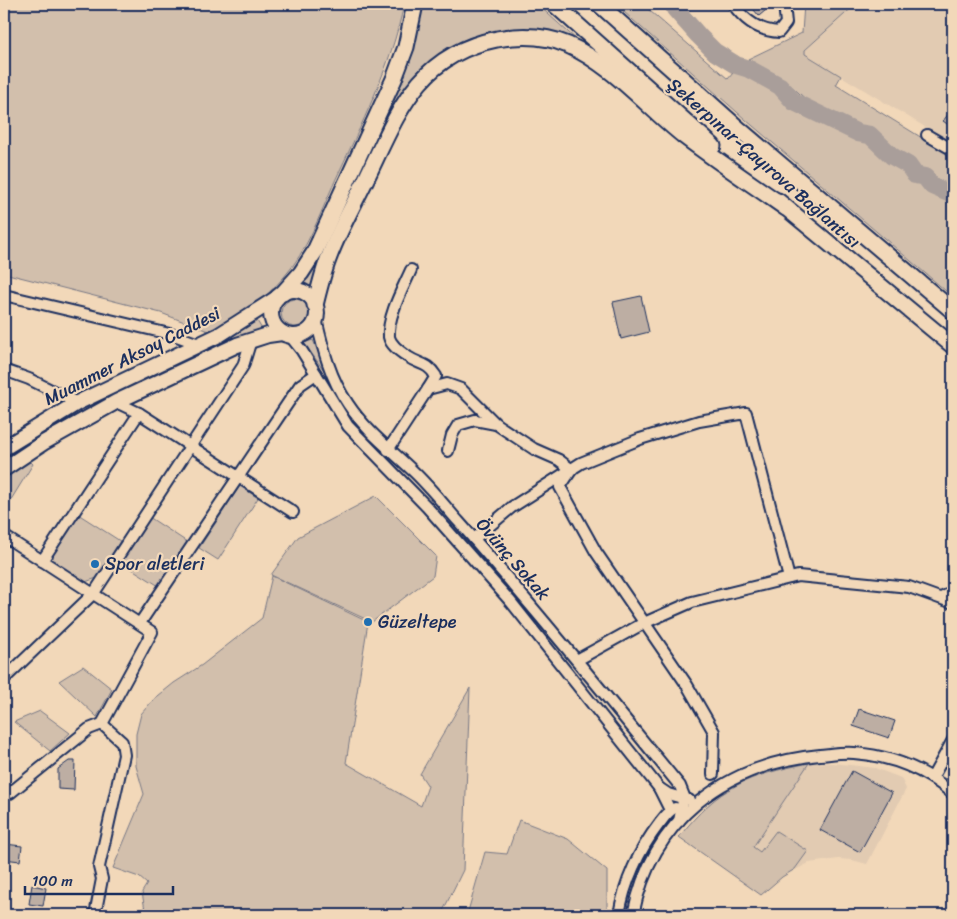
<svg xmlns="http://www.w3.org/2000/svg" width="957" height="919" font-family="Sriracha,sans-serif">
  <style>
    .built { fill: #e2cbb2 }
    .green { fill: #d2bfac; stroke: #767785 }
    .lines { fill: none; stroke-linecap: round; stroke-linejoin: round }
    .river { stroke: #a99e9a; stroke-width: 18 }
    .building { fill: #bdaea3; stroke: #1b2f5e }
    .minor-casing { stroke: #1b2f5e; stroke-width: 14 }
    .major-casing { stroke: #1b2f5e; stroke-width: 18 }
    .highway-casing { stroke: #1b2f5e; stroke-width: 19 }
    .minor { stroke: #f2d8b9; stroke-width: 10 }
    .major { stroke: #f2d8b9; stroke-width: 14 }
    .highway { stroke: #f2d8b9; stroke-width: 15 }
    .poi-dot { fill: #1f6fb2; stroke: #f2d8b9; stroke-width: 2 }
    .labels { text-anchor: middle; stroke-width: 4.5; stroke-linejoin: round; paint-order: stroke }
    .street-label { font-size: 18px; fill: #1b2f5e; stroke: #f2d8b9 }
    .poi-label { font-size: 18px; fill: #1b2f5e; stroke: #f2d8b9; text-anchor: start }
  </style>
  <rect width="100%" height="100%" fill="#f2d8b9"/>
  <filter id="ink" filterUnits="userSpaceOnUse"><feTurbulence type="fractalNoise" baseFrequency=".02" numOctaves="2"/><feDisplacementMap in="SourceGraphic" scale="10" xChannelSelector="R" yChannelSelector="G"/><feConvolveMatrix kernelMatrix="1 2 1 2 8 2 1 2 1" color-interpolation-filters="sRGB"/></filter>
  <g filter="url(#ink)">
    <!-- built -->
    <g class="built">
      <path d="M 856,4 L 953,4 L 953,144 L 805,54 L 805,50 Z"/>
      <path d="M 809,763 L 833,763 L 875,768 L 901,778 L 906,789 L 867,864 L 852,860 L 838,859 L 809,863 L 782,877 L 761,895 L 679,837 L 691,822 L 713,800 L 729,789 L 750,778 L 775,770 Z"/>
    </g>
    <!-- green -->
    <g class="green">
      <path d="M 4,4 L 404,4 C 391,67 361,125 334,183 C 320,214 307,251 284,277 C 263,301 238,319 208,331 L 161,313 L 4,273 Z"/>
      <path d="M 422,4 L 537,4 L 578,41 C 531,21 469,25 431,62 C 417,75 406,92 395,107 L 391,105 C 405,73 419,39 422,4 Z"/>
      <path d="M 615,4 L 642,4 L 728,79 L 738,67 L 769,84 L 795,107 L 817,119 L 867,141 L 890,158 L 911,178 L 921,181 L 929,189 L 953,200 L 953,297 L 746,120 Z"/>
      <path d="M 804,4 L 856,4 L 805,50 L 805,54 L 841,76 L 836,85 L 953,157 L 953,190 C 946,186 942,182 936,178 C 929,172 921,171 915,164 L 873,131 L 861,127 L 811,104 L 788,83 L 748,59 L 802,33 Z"/>
      <path d="M 325,244 L 315,273 L 312,290 L 300,283 Z"/>
      <circle cx="295" cy="313" r="14"/>
      <path d="M 256,319 L 263,331 L 109,398 L 79,415 L 4,461 L 4,456 L 49,427 L 96,399 L 229,336 Z"/>
      <path d="M 313,340 L 328,376 L 304,343 Z"/>
      <path d="M 29,460 L 33,464 L 4,511 L 4,475 Z"/>
      <path d="M 240,486 L 258,498 L 218,560 L 199,548 Z"/>
      <path d="M 376,496 L 436,556 L 433,576 L 372,622 L 271,575 L 298,537 Z"/>
      <path d="M 78,514 L 120,541 L 97,578 L 85,582 L 54,562 L 53,553 Z"/>
      <path d="M 149,517 L 187,542 L 159,586 L 121,562 Z"/>
      <path d="M 272,576 L 368,622 L 346,763 L 421,806 L 428,786 L 420,774 L 470,688 L 463,870 L 441,915 L 144,915 L 145,910 L 142,892 L 147,884 L 139,877 L 113,868 L 144,794 L 136,766 L 136,734 L 141,714 L 153,700 L 174,683 L 202,665 L 262,618 Z"/>
      <path d="M 83,666 L 112,689 L 97,717 L 59,681 Z"/>
      <path d="M 40,711 L 70,733 L 50,751 L 14,722 Z"/>
      <path d="M 809,763 L 753,847 L 760,852 L 776,831 L 808,851 L 795,869 L 782,877 L 761,895 L 679,837 C 719,786 747,776 809,763 Z"/>
      <path d="M 519,820 L 568,839 L 607,871 L 607,915 L 467,915 L 485,852 L 507,854 Z"/>
    </g>
    <g class="lines">
      <!-- river -->
      <path class="river" d="M 673,4 L 675,9 L 698,35 L 715,52 L 736,65 L 749,69 L 780,86 L 794,102 L 858,133 L 870,135 L 892,156 L 908,165 L 915,175 L 925,177 L 932,186 L 953,195"/>
    </g>
    <!-- building -->
    <g class="building">
      <path d="M 749,4 L 762,4 L 766,10 L 759,16 Z"/>
      <path d="M 953,108 L 953,128 L 943,121 Z"/>
      <path d="M 641,296 L 649,332 L 621,339 L 613,302 Z"/>
      <path d="M 859,709 L 895,721 L 889,738 L 853,726 Z"/>
      <path d="M 69,761 L 75,761 L 74,790 L 58,789 L 58,769 Z"/>
      <path d="M 852,771 L 892,793 L 860,852 L 820,830 Z"/>
      <path d="M 5,844 L 22,846 L 20,861 L 4,859 Z"/>
      <path d="M 32,885 L 46,888 L 43,906 L 29,904 Z"/>
    </g>
    <g class="lines">
      <defs>
        <g id="minor">
          <path d="M 733,4 C 744,20 759,31 779,32 L 786,23 L 784,4"/>
          <path d="M 927,135 L 953,150"/>
          <path d="M 411,270 C 403,288 387,317 389,337 C 391,346 401,352 408,357 C 420,365 427,362 436,376 L 428,389"/>
          <path d="M 4,295 L 174,335 L 199,344"/>
          <path d="M 316,319 C 323,349 330,378 348,404 C 366,431 390,449 413,471 C 430,487 444,505 459,522 C 535,608 607,697 680,786 L 684,796 L 679,821"/>
          <path d="M 290,336 L 302,351 L 348,426 L 427,507 L 511,602 L 659,788 L 670,810"/>
          <path d="M 4,370 L 29,379 L 77,403"/>
          <path d="M 116,402 L 139,413 L 293,512"/>
          <path d="M 388,450 L 428,389 L 447,384 L 461,389 L 496,424"/>
          <path d="M 448,451 L 452,435 L 458,425 L 475,420 L 496,424 L 534,449 L 559,460 L 572,470"/>
          <path d="M 570,472 L 560,487 L 596,552 L 687,685 L 714,732 L 713,774"/>
          <path d="M 4,536 L 152,632 L 102,724 L 122,742 L 124,755 L 99,867 L 102,879 L 95,915"/>
          <path d="M 474,539 L 512,507 L 581,463 L 640,439 L 699,421 L 746,413 L 789,578"/>
          <path d="M 42,561 L 139,413"/>
          <path d="M 941,598 L 953,592"/>
          <path d="M 140,623 L 300,385 L 316,374"/>
          <path d="M 577,660 L 644,623 L 692,602 L 798,576 L 909,587 L 953,603"/>
          <path d="M 4,679 L 94,593 L 243,366 L 251,340"/>
          <path d="M 932,778 L 953,740"/>
          <path d="M 659,788 L 668,794 L 689,800"/>
          <path d="M 4,792 L 10,793 L 89,729 L 102,724"/>
          <path d="M 619,915 C 624,883 639,850 659,824 C 664,818 668,811 675,808"/>
          <path d="M 633,915 C 652,819 725,764 820,755 C 831,754 843,752 854,753 C 891,756 925,769 953,794"/>
        </g>
        <g id="major">
          <circle cx="294" cy="313" r="23"/>
          <path d="M 4,448 L 77,403 L 219,335 L 277,298"/>
          <path d="M 4,469 L 43,443 L 116,402 L 237,345 L 268,335 L 282,333"/>
        </g>
        <g id="highway">
          <path d="M 554,4 L 713,146"/>
          <path d="M 599,4 L 740,130 L 953,311"/>
          <path d="M 778,201 L 953,346"/>
          <path d="M 283,293 L 301,273 L 314,253 L 394,79 L 406,47 L 415,4"/>
          <path d="M 315,305 C 319,289 323,272 329,257 C 339,230 354,204 366,179 C 398,113 417,55 497,39 C 521,35 545,35 568,45 C 613,65 646,106 684,136 C 717,161 752,184 786,208"/>
        </g>
      </defs>
      <!-- minor casing -->
      <use href="#minor" class="minor-casing"/>
      <!-- major casing -->
      <use href="#major" class="major-casing"/>
      <!-- highway casing -->
      <use href="#highway" class="highway-casing"/>
      <!-- minor -->
      <use href="#minor" class="minor"/>
      <!-- major -->
      <use href="#major" class="major"/>
      <!-- highway -->
      <use href="#highway" class="highway"/>
    </g>
  </g>
  <!-- markers -->
  <g class="poi-dot">
    <circle cx="95" cy="564" r="5"/>
    <circle cx="368" cy="622" r="5"/>
  </g>
  <g class="labels">
    <!-- street labels -->
    <g class="street-label">
      <text transform="translate(764 163) rotate(41)" y="6">Şekerpınar-Çayırova Bağlantısı</text>
      <text transform="translate(132 356) rotate(-27)" y="6">Muammer Aksoy Caddesi</text>
      <text transform="translate(513 559) rotate(49)" y="6">Övünç Sokak</text>
    </g>
    <!-- poi labels -->
    <g class="poi-label">
      <text x="105" y="570">Spor aletleri</text>
      <text x="378" y="628">Güzeltepe</text>
    </g>
  </g>
  <!-- margin -->
  <rect width="957" height="919" fill="none" stroke="#f2d8b9" stroke-width="20"/>
  <rect x="10" y="10" width="937" height="899" fill="none" stroke="#1b2f5e" stroke-width="2" filter="url(#ink)"/>
  <!-- scale -->
  <path d="M25 886v8h148v-8" fill="none" stroke="#1b2f5e" stroke-width="2.5"/>
  <text x="32" y="886" font-size="15" fill="#1b2f5e" stroke="#f2d8b9" stroke-width="4" paint-order="stroke">100 m</text>
</svg>
